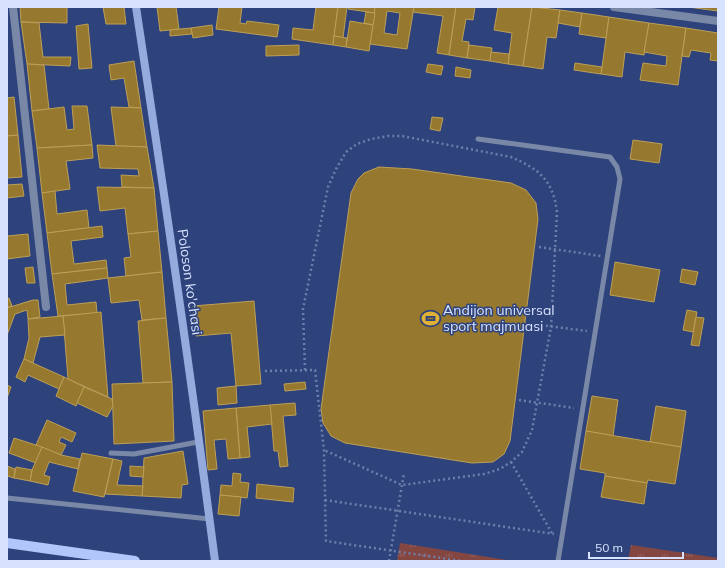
<svg xmlns="http://www.w3.org/2000/svg" width="725" height="568" font-family="Mulish,sans-serif">
  <style>
    .grass { fill: url(#grass-tufts) }
    .building { fill: #96782f; stroke: #bd9f57; fill-rule: evenodd }
    .lines { fill: none; stroke-linecap: round; stroke-linejoin: round }
    .path { stroke: #6e7fac; stroke-width: 2.5; stroke-dasharray: 2 3; stroke-linecap: butt }
    .lane { stroke: #7a88a7; stroke-width: 5 }
    .street { stroke: #7a88a7; stroke-width: 8 }
    .secondary { stroke: #96abdd; stroke-width: 8 }
    .primary { stroke: #b1c7fb; stroke-width: 10 }
    .labels { text-anchor: middle; stroke-width: 3; stroke-linejoin: round; paint-order: stroke }
    .street-label { font-size: 14px; fill: #d7e2fe; stroke: #2e437b }
    .poi-label { font-size: 14px; fill: #d7e2fe; stroke: #2e437b; text-anchor: start }
  </style>
  <defs>
    <pattern id="grass-tufts" width="24" height="20" patternUnits="userSpaceOnUse"><rect width="24" height="20" fill="#844640"/><path d="M3 7l-1-3M5 7V3M7 7l1-3M15 17l-1-3M17 17v-4M19 17l1-3" fill="none" stroke="#95605d"/></pattern>
  </defs>
  <rect width="100%" height="100%" fill="#2e437b"/>
  <!-- grass -->
  <g class="grass">
    <path d="M 400,543 L 513,561 L 397,561 Z"/>
    <path d="M 631,545 L 718,558 L 718,561 L 628,561 Z"/>
  </g>
  <!-- building -->
  <g class="building">
    <path d="M 20,7 L 67,7 L 67,23 L 21,22 Z"/>
    <path d="M 103,7 L 124,7 L 126,24 L 106,24 Z"/>
    <path d="M 157,7 L 176,7 L 179,29 L 160,31 Z"/>
    <path d="M 219,7 L 242,7 L 240,23 L 246,24 L 247,21 L 279,25 L 277,37 L 216,29 Z"/>
    <path d="M 316,7 L 338,7 L 333,45 L 292,39 L 293,28 L 313,30 Z"/>
    <path d="M 338,7 L 347,7 L 343,38 L 334,36 Z"/>
    <path d="M 348,7 L 375,7 L 375,13 L 348,9 Z"/>
    <path d="M 375,7 L 414,7 L 407,49 L 370,44 ZM 387,11 L 400,13 L 397,35 L 384,33 Z"/>
    <path d="M 414,7 L 456,7 L 449,55 L 437,53 L 443,16 L 413,12 Z"/>
    <path d="M 456,7 L 475,7 L 473,20 L 466,19 L 462,41 L 469,42 L 467,58 L 449,55 Z"/>
    <path d="M 498,7 L 532,7 L 523,66 L 508,64 L 512,33 L 494,30 Z"/>
    <path d="M 532,7 L 560,10 L 556,38 L 547,37 L 543,69 L 523,66 Z"/>
    <path d="M 688,7 L 718,7 L 718,11 Z"/>
    <path d="M 560,10 L 582,13 L 580,27 L 558,23 Z"/>
    <path d="M 366,12 L 375,13 L 373,25 L 364,23 Z"/>
    <path d="M 582,13 L 609,17 L 606,38 L 579,34 Z"/>
    <path d="M 609,17 L 649,23 L 644,55 L 625,52 L 622,77 L 601,74 Z"/>
    <path d="M 350,21 L 373,25 L 369,51 L 346,47 Z"/>
    <path d="M 21,22 L 39,23 L 43,57 L 71,57 L 70,66 L 27,64 Z"/>
    <path d="M 649,23 L 686,28 L 678,85 L 640,80 L 643,63 L 666,66 L 667,56 L 644,52 Z"/>
    <path d="M 88,24 L 92,68 L 79,69 L 76,26 Z"/>
    <path d="M 212,25 L 213,35 L 193,38 L 191,28 Z"/>
    <path d="M 191,28 L 192,34 L 170,36 L 170,30 Z"/>
    <path d="M 686,28 L 718,33 L 718,61 L 710,60 L 711,53 L 691,50 L 689,57 L 682,56 Z"/>
    <path d="M 334,36 L 347,38 L 346,47 L 333,45 Z"/>
    <path d="M 299,45 L 299,55 L 266,56 L 266,46 Z"/>
    <path d="M 469,45 L 492,48 L 490,61 L 467,58 Z"/>
    <path d="M 491,52 L 509,54 L 508,64 L 490,61 Z"/>
    <path d="M 134,61 L 141,108 L 129,107 L 124,78 L 111,80 L 109,65 Z"/>
    <path d="M 575,63 L 602,67 L 601,74 L 574,70 Z"/>
    <path d="M 27,64 L 44,65 L 49,109 L 32,111 Z"/>
    <path d="M 428,64 L 443,66 L 441,75 L 426,72 Z"/>
    <path d="M 456,67 L 471,70 L 470,78 L 455,76 Z"/>
    <path d="M 14,97 L 18,135 L 7,136 L 7,98 Z"/>
    <path d="M 72,106 L 87,106 L 92,145 L 37,148 L 32,111 L 64,107 L 67,130 L 74,129 Z"/>
    <path d="M 111,107 L 141,108 L 147,147 L 116,146 Z"/>
    <path d="M 432,117 L 443,118 L 440,131 L 430,129 Z"/>
    <path d="M 18,135 L 22,177 L 7,178 L 7,136 Z"/>
    <path d="M 633,140 L 662,144 L 659,163 L 630,159 Z"/>
    <path d="M 92,145 L 93,158 L 66,161 L 70,189 L 42,193 L 37,148 Z"/>
    <path d="M 97,145 L 147,147 L 154,188 L 122,187 L 121,175 L 139,176 L 138,169 L 100,168 Z"/>
    <path d="M 379,167 L 412,169 L 511,183 L 526,190 L 536,203 L 538,219 L 510,441 L 504,454 L 493,462 L 472,463 L 345,443 L 331,436 L 323,423 L 321,409 L 351,193 L 358,179 L 364,173 Z"/>
    <path d="M 22,184 L 24,196 L 7,198 L 7,185 Z"/>
    <path d="M 97,187 L 154,188 L 158,231 L 128,234 L 125,208 L 100,211 Z"/>
    <path d="M 55,191 L 57,214 L 87,210 L 89,228 L 47,233 L 42,193 Z"/>
    <path d="M 102,226 L 103,237 L 71,241 L 74,264 L 106,260 L 107,268 L 52,274 L 47,233 Z"/>
    <path d="M 158,231 L 162,272 L 126,276 L 124,258 L 131,257 L 128,234 Z"/>
    <path d="M 28,234 L 30,256 L 7,259 L 7,236 Z"/>
    <path d="M 615,262 L 660,270 L 654,302 L 610,295 Z"/>
    <path d="M 33,267 L 35,283 L 27,283 L 25,268 Z"/>
    <path d="M 107,268 L 108,278 L 65,284 L 67,305 L 96,302 L 97,313 L 58,316 L 52,274 Z"/>
    <path d="M 682,269 L 698,272 L 695,285 L 680,282 Z"/>
    <path d="M 162,272 L 166,318 L 142,320 L 139,300 L 111,303 L 108,278 Z"/>
    <path d="M 9,298 L 12,306 L 7,308 L 7,299 Z"/>
    <path d="M 33,300 L 38,300 L 40,317 L 28,319 L 27,310 L 15,314 L 7,335 L 7,308 Z"/>
    <path d="M 254,301 L 261,384 L 236,386 L 231,333 L 196,336 L 193,306 Z"/>
    <path d="M 687,310 L 697,312 L 693,332 L 683,330 Z"/>
    <path d="M 101,312 L 108,397 L 68,379 L 63,316 Z"/>
    <path d="M 63,316 L 65,335 L 40,337 L 33,363 L 24,359 L 29,338 L 28,319 Z"/>
    <path d="M 696,317 L 704,318 L 699,346 L 691,345 Z"/>
    <path d="M 166,318 L 172,382 L 143,383 L 138,321 Z"/>
    <path d="M 24,359 L 64,377 L 59,389 L 28,375 L 25,382 L 16,377 Z"/>
    <path d="M 64,377 L 84,387 L 76,406 L 56,396 Z"/>
    <path d="M 172,382 L 174,441 L 114,444 L 112,384 Z"/>
    <path d="M 305,382 L 306,389 L 285,391 L 284,384 Z"/>
    <path d="M 7,385 L 11,387 L 7,398 Z"/>
    <path d="M 236,386 L 237,403 L 218,405 L 217,388 Z"/>
    <path d="M 84,387 L 112,399 L 113,406 L 107,417 L 77,403 Z"/>
    <path d="M 592,396 L 618,400 L 613,436 L 586,431 Z"/>
    <path d="M 295,403 L 296,415 L 283,416 L 288,466 L 280,467 L 278,451 L 274,451 L 270,405 Z"/>
    <path d="M 270,405 L 272,424 L 247,427 L 250,457 L 240,458 L 236,408 Z"/>
    <path d="M 656,406 L 686,411 L 681,447 L 650,442 Z"/>
    <path d="M 236,408 L 240,458 L 228,459 L 226,439 L 214,440 L 217,469 L 208,470 L 203,411 Z"/>
    <path d="M 47,420 L 76,433 L 72,442 L 61,437 L 59,442 L 66,445 L 61,455 L 36,445 Z"/>
    <path d="M 586,431 L 681,447 L 675,484 L 648,480 L 647,483 L 605,476 L 605,473 L 580,469 Z"/>
    <path d="M 14,438 L 42,447 L 36,463 L 9,453 Z"/>
    <path d="M 42,447 L 61,455 L 80,459 L 78,469 L 49,462 L 44,475 L 50,477 L 48,485 L 30,481 L 32,470 Z"/>
    <path d="M 183,451 L 188,484 L 182,485 L 181,498 L 142,496 L 144,458 Z"/>
    <path d="M 82,453 L 113,459 L 104,497 L 73,491 Z"/>
    <path d="M 113,459 L 122,461 L 117,485 L 143,486 L 142,496 L 105,494 Z"/>
    <path d="M 7,466 L 15,469 L 14,478 L 7,476 Z"/>
    <path d="M 130,466 L 144,467 L 143,477 L 130,476 Z"/>
    <path d="M 16,467 L 32,470 L 30,481 L 14,478 Z"/>
    <path d="M 233,473 L 241,474 L 240,482 L 249,483 L 247,498 L 220,495 L 221,485 L 232,486 Z"/>
    <path d="M 605,476 L 647,483 L 644,504 L 601,497 Z"/>
    <path d="M 257,484 L 294,488 L 293,502 L 256,498 Z"/>
    <path d="M 220,495 L 241,497 L 239,516 L 218,514 Z"/>
  </g>
  <g class="lines">
    <!-- path -->
    <g class="path">
      <path d="M 539,247 L 601,256"/>
      <path d="M 531,324 L 587,331"/>
      <path d="M 305,370 L 303,309 L 328,187 L 336,169 L 346,152 L 357,144 L 371,139 L 388,136 L 402,136 L 511,157 C 539,169 553,180 557,212 L 551,327 L 532,430 L 522,452 L 511,462 L 500,469 L 484,474 L 402,485 L 324,450"/>
      <path d="M 265,371 L 315,370 L 324,450 L 326,541 L 462,561"/>
      <path d="M 519,400 L 574,408"/>
      <path d="M 511,462 L 553,535"/>
      <path d="M 325,500 L 554,534"/>
      <path d="M 389,561 L 404,473"/>
    </g>
    <!-- lane -->
    <g class="lane">
      <path d="M 478,139 L 610,157 L 617,167 L 620,179 L 558,561"/>
      <path d="M 111,453 L 134,454 L 198,442"/>
      <path d="M 7,498 L 210,519"/>
    </g>
    <!-- street -->
    <g class="street">
      <path d="M 13,7 L 46,307"/>
      <path d="M 614,7 L 718,21"/>
    </g>
    <!-- secondary -->
    <path class="secondary" d="M 136,7 C 164,191 191,376 215,561"/>
    <!-- primary -->
    <path class="primary" d="M 7,543 L 135,561"/>
  </g>
  <!-- icons -->
  <defs>
    <symbol id="stadium-bare" viewBox="-9 -9 18 18"><path d="M0-5a6.5 5 0 1 0 0 10a6.5 5 0 1 0 0-10ZM-3.5-1.8h7v3.6h-7Z" fill="#dfb034" stroke="#2e437b" stroke-width="2.5" paint-order="stroke"/></symbol>
  </defs>
  <g fill-rule="evenodd">
    <use href="#stadium-bare" x="418" y="306" width="25" height="25"/>
  </g>
  <g class="labels">
    <!-- street labels -->
    <g class="street-label">
      <text transform="translate(190 282) rotate(82)" y="5">Poloson ko'chasi</text>
    </g>
    <!-- poi labels -->
    <g class="poi-label">
      <text x="443" y="315">Andijon universal<tspan x="443" dy="16">sport majmuasi</tspan></text>
    </g>
  </g>
  <!-- border -->
  <rect width="725" height="568" fill="none" stroke="#d7e2fe" stroke-width="16"/>
  <!-- scale -->
  <path d="M589 552v6h94v-6" fill="none" stroke="#d7e2fe" stroke-width="2"/>
  <text x="595" y="552" font-size="12" fill="#d7e2fe" stroke="#2e437b" stroke-width="3" paint-order="stroke">50 m</text>
</svg>
